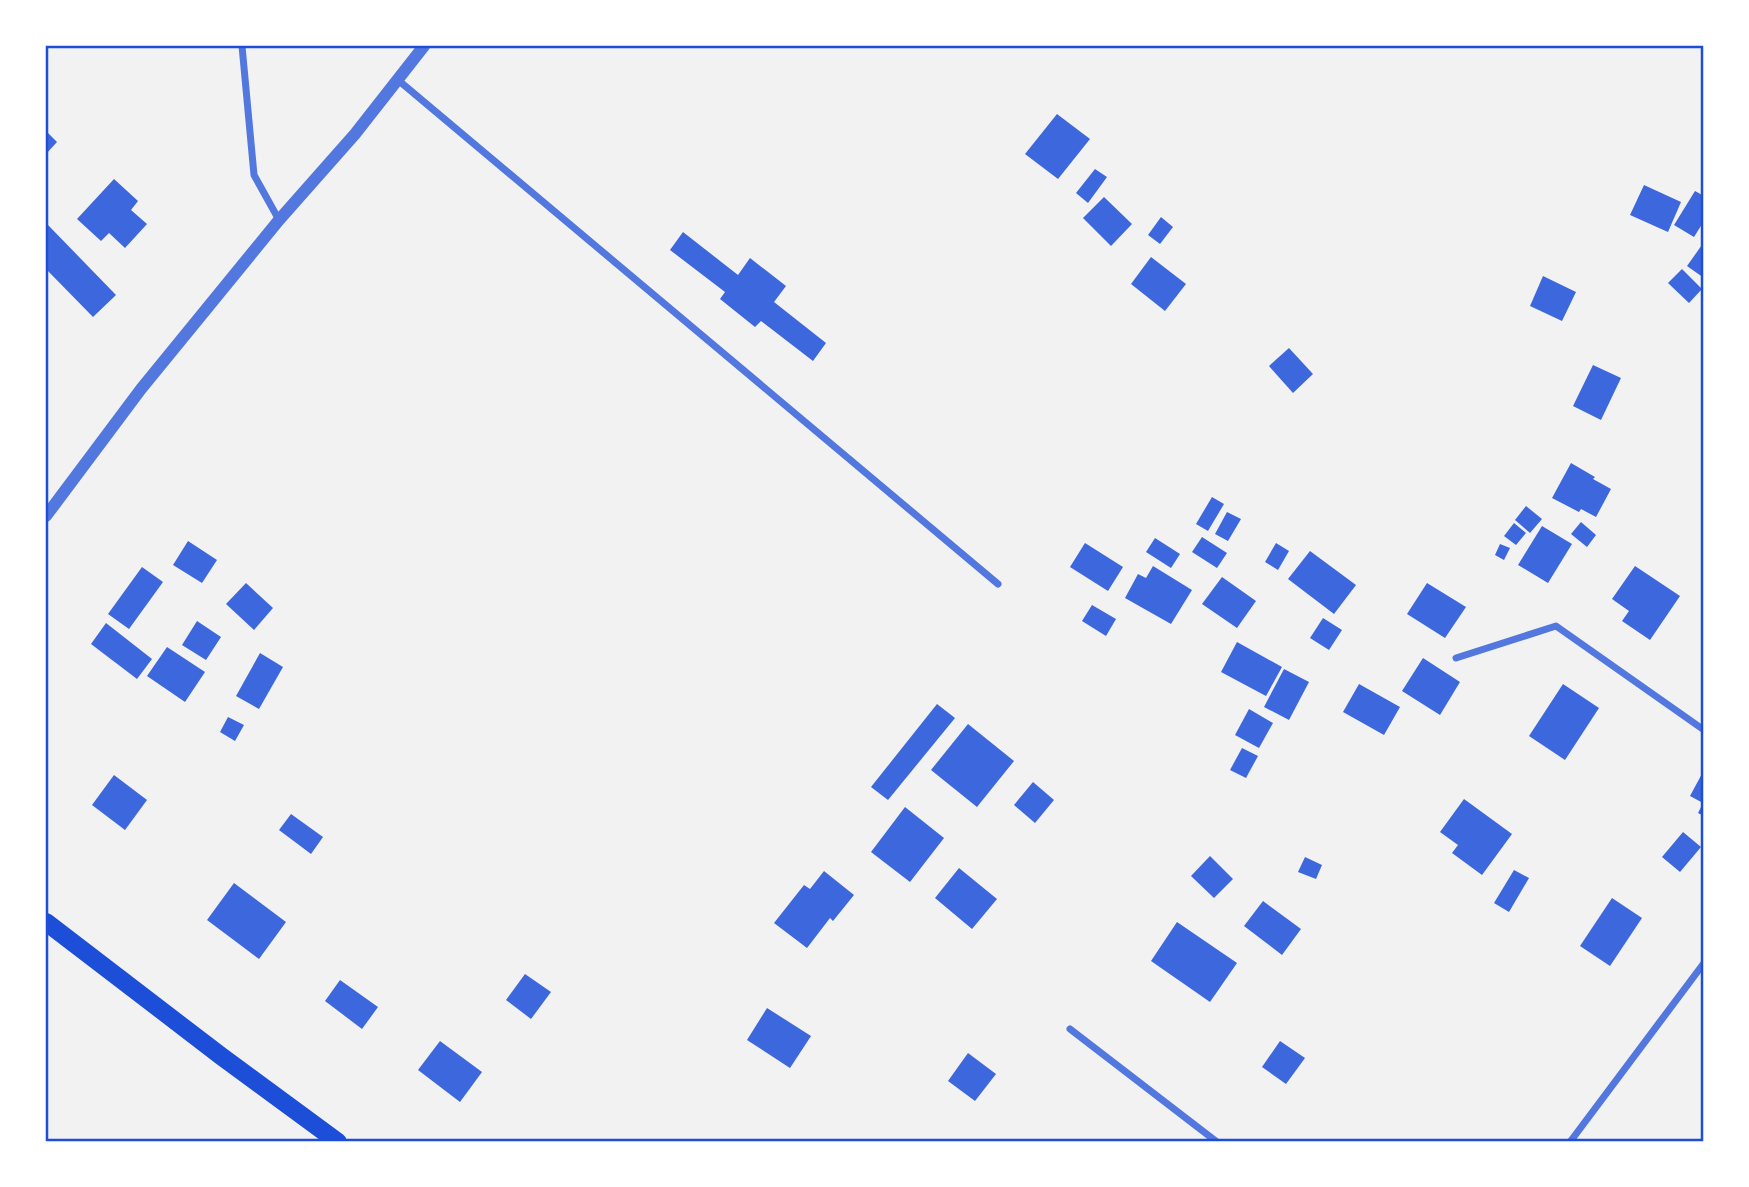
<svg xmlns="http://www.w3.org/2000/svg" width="1749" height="1187" font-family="'Open Sans',sans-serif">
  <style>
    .building { fill: #3d67dc }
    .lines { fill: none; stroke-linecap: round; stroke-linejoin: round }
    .minor { stroke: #5277de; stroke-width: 7 }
    .tertiary { stroke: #5277de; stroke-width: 12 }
    .primary { stroke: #1d4ed8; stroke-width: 18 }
    .neatline { fill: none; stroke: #1d4ed8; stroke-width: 2.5 }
  </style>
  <rect width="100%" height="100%" fill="#f2f2f2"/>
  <!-- building -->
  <g class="building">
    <path d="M 1057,114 L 1090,139 L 1058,179 L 1025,154 Z"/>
    <path d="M 46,131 L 57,142 L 46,154 Z"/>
    <path d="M 1095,169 L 1107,177 L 1088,203 L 1076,193 Z"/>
    <path d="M 114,179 L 138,201 L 131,210 L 147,224 L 125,248 L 109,233 L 101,241 L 77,219 Z"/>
    <path d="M 1644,185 L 1681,202 L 1668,232 L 1630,215 Z"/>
    <path d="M 1695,191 L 1704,196 L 1704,221 L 1694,237 L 1674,225 Z"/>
    <path d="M 1104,197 L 1132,224 L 1111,246 L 1083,218 Z"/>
    <path d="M 1161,217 L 1173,227 L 1160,244 L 1148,235 Z"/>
    <path d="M 48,225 L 116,295 L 93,317 L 46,269 L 46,227 Z"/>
    <path d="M 683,232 L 738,275 L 750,258 L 786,286 L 774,302 L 826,343 L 813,361 L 761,321 L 755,327 L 720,299 L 725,292 L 670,250 Z"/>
    <path d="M 1704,242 L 1704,278 L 1687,266 Z"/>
    <path d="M 1151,257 L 1186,284 L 1165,311 L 1131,284 Z"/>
    <path d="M 1682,269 L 1702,289 L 1689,303 L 1668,283 Z"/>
    <path d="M 1543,276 L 1576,292 L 1562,321 L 1530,306 Z"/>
    <path d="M 1289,348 L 1313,374 L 1293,393 L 1269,366 Z"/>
    <path d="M 1593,365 L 1621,378 L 1601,420 L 1573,406 Z"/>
    <path d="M 1571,463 L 1595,477 L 1593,479 L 1611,489 L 1596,517 L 1581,509 L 1579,512 L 1552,498 Z"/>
    <path d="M 1212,497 L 1224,504 L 1208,531 L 1196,524 Z"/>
    <path d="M 1526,506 L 1542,519 L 1530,533 L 1515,520 Z"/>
    <path d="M 1227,512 L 1241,519 L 1228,541 L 1215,534 Z"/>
    <path d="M 1581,522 L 1596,535 L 1587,547 L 1571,534 Z"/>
    <path d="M 1514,523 L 1526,533 L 1516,545 L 1504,536 Z"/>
    <path d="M 1542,526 L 1572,544 L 1548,583 L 1518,565 Z"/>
    <path d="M 1202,537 L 1227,553 L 1217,568 L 1192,552 Z"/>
    <path d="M 1155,538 L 1180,554 L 1171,568 L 1146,552 Z"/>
    <path d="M 188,541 L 217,560 L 202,583 L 173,565 Z"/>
    <path d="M 1085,543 L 1123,567 L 1108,591 L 1070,567 Z"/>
    <path d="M 1276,543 L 1289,551 L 1278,570 L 1265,562 Z"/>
    <path d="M 1500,544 L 1510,548 L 1504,560 L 1495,555 Z"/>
    <path d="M 1310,551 L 1356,585 L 1334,614 L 1288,579 Z"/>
    <path d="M 1153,566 L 1192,590 L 1171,624 L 1125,598 L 1138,574 L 1146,578 Z"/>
    <path d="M 1635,566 L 1680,596 L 1650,640 L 1622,621 L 1629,611 L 1612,599 Z"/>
    <path d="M 142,567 L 163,582 L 129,629 L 108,614 Z"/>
    <path d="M 1222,577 L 1256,601 L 1237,628 L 1202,604 Z"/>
    <path d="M 246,583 L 273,608 L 254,630 L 226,604 Z"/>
    <path d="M 1427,583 L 1466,607 L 1445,638 L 1407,614 Z"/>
    <path d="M 1092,605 L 1116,619 L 1106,636 L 1082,621 Z"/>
    <path d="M 1323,618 L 1342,630 L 1329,650 L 1310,638 Z"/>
    <path d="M 197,621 L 221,637 L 206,660 L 182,645 Z"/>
    <path d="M 106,623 L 152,659 L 137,679 L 91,644 Z"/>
    <path d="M 1237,642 L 1282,667 L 1266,696 L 1221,672 Z"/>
    <path d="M 167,647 L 205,672 L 185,702 L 147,676 Z"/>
    <path d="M 260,653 L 283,667 L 259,709 L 236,696 Z"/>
    <path d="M 1423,658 L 1460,682 L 1440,715 L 1402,691 Z"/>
    <path d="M 1284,669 L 1309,682 L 1289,720 L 1264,707 Z"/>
    <path d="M 1359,684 L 1400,707 L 1384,735 L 1343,712 Z"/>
    <path d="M 1563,684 L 1599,708 L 1565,760 L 1529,736 Z"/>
    <path d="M 937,704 L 955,718 L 888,800 L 871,787 Z"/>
    <path d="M 1249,709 L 1273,723 L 1259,748 L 1235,735 Z"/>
    <path d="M 228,717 L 244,725 L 235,741 L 220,732 Z"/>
    <path d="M 968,724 L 1014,761 L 977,807 L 931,770 Z"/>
    <path d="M 1242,748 L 1258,756 L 1246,778 L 1230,770 Z"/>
    <path d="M 1704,770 L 1704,816 L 1698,813 L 1703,803 L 1690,796 Z"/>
    <path d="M 114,775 L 147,800 L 125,830 L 92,805 Z"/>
    <path d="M 1033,782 L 1054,800 L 1035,823 L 1014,805 Z"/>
    <path d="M 1464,799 L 1512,834 L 1482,875 L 1452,853 L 1458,845 L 1440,832 Z"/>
    <path d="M 905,807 L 944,838 L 910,882 L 871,852 Z"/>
    <path d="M 291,814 L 323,837 L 311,854 L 279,830 Z"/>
    <path d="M 1683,832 L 1701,847 L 1680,872 L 1662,857 Z"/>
    <path d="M 1210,856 L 1233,879 L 1214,898 L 1191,876 Z"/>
    <path d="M 1305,857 L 1322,865 L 1316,879 L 1298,872 Z"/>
    <path d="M 959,868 L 997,899 L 972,929 L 935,898 Z"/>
    <path d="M 1514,870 L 1529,878 L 1509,912 L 1494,903 Z"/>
    <path d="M 824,871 L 854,895 L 833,921 L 830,918 L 807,948 L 774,923 L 804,885 L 810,889 Z"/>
    <path d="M 234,883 L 286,922 L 259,959 L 207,920 Z"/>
    <path d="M 1612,898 L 1642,918 L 1610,966 L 1580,946 Z"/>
    <path d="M 1263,901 L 1301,929 L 1282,955 L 1244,926 Z"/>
    <path d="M 1177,922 L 1237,963 L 1210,1002 L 1151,961 Z"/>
    <path d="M 525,974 L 551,992 L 531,1019 L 506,1000 Z"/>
    <path d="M 340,980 L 378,1007 L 362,1029 L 325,1001 Z"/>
    <path d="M 767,1008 L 811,1036 L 790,1068 L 747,1040 Z"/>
    <path d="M 440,1041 L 482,1072 L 460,1102 L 418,1070 Z"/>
    <path d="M 1280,1041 L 1305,1058 L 1286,1084 L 1262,1067 Z"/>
    <path d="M 968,1053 L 996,1074 L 975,1101 L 948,1081 Z"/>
  </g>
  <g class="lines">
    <!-- minor -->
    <g class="minor">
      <path d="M 242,46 L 254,175 L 279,220"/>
      <path d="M 398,80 L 998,584"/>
      <path d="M 1456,658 L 1556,626 L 1704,730"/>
      <path d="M 1070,1029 L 1217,1142"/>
      <path d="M 1570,1142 L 1704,963"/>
    </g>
    <!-- tertiary -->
    <path class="tertiary" d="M 46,516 L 141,389 L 279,220 L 355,134 L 424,46"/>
    <!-- primary -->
    <path class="primary" d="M 46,922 L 221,1056 L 338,1142"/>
  </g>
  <!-- border -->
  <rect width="1749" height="1187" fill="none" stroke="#ffffff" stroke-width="94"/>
  <rect x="47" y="47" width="1655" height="1093" class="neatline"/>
</svg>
